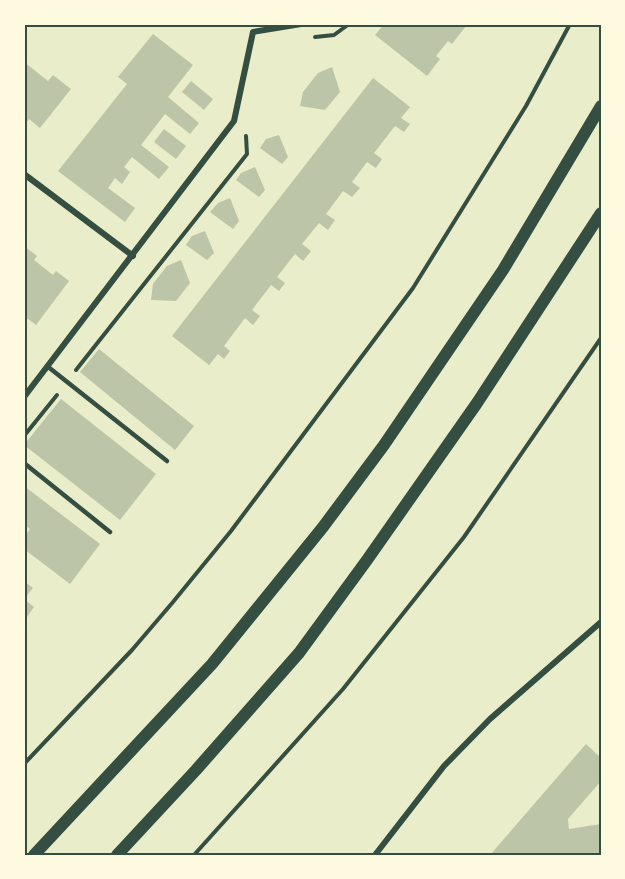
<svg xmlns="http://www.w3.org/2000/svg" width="625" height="879" font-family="'Space Grotesk',sans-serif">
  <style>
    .building { fill: #bcc5a7 }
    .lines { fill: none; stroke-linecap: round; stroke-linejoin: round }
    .path { stroke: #344e41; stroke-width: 4 }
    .service { stroke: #344e41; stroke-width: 4.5 }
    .minor { stroke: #344e41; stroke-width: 6 }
    .secondary { stroke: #344e41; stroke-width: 12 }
    .neatline { fill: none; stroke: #344e41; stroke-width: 2 }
  </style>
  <rect width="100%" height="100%" fill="#e9edc9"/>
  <!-- building -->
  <g class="building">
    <path d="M 384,24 L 463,24 L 466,26 L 452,44 L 448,41 L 436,56 L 440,59 L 427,76 L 375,35 Z"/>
    <path d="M 153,34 L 193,65 L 168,97 L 199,123 L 190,134 L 165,114 L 141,145 L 169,167 L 159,179 L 132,157 L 124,167 L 130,172 L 122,184 L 115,178 L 108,188 L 135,208 L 125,222 L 58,171 L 127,84 L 118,77 Z"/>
    <path d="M 24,62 L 48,81 L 53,75 L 71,89 L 40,128 L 29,119 L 24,126 Z"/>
    <path d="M 332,67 L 340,92 L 325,110 L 300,106 L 303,92 L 318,73 Z"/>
    <path d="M 373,78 L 410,107 L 401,118 L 410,124 L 404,132 L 395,126 L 374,153 L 382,159 L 376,168 L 367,162 L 352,182 L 360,188 L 352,197 L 343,191 L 326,214 L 335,220 L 328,230 L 319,223 L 302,244 L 311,251 L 303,261 L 295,254 L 277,277 L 285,283 L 279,291 L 271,285 L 252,310 L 260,316 L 253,325 L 245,318 L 224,346 L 230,351 L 224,359 L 218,354 L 209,365 L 172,336 Z"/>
    <path d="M 191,81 L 213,99 L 204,110 L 182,92 Z"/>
    <path d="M 164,129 L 186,146 L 176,159 L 154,142 Z"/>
    <path d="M 279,135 L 288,157 L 282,164 L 260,148 L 266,139 Z"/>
    <path d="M 255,167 L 265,190 L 259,197 L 236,180 L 241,173 Z"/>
    <path d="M 230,198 L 239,221 L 233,229 L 210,212 L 218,203 Z"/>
    <path d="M 205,231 L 214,253 L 207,260 L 186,245 L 192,236 Z"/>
    <path d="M 24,246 L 37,256 L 34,260 L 53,275 L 56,271 L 69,281 L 36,325 L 24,316 Z"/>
    <path d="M 181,260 L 190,283 L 176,301 L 151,300 L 153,284 L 167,266 Z"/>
    <path d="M 99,349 L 194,426 L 175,450 L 80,372 Z"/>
    <path d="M 61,399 L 156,474 L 120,520 L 24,445 Z"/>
    <path d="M 24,486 L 100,544 L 70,584 L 24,549 L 24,537 L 30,529 L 24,524 Z"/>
    <path d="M 24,581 L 33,588 L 24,599 L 34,607 L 27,617 L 24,614 Z"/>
    <path d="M 586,744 L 601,758 L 601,781 L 568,819 L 569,829 L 601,824 L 601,855 L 490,855 Z"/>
  </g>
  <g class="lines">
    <!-- path -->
    <g class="path">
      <path d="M 315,37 L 334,35 L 349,24"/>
      <path d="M 76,370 L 247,154 L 246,136"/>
      <path d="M 24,436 L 57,395"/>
      <path d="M 24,764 L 132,650 L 173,602 L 231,531 L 413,288 L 526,106 L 570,24"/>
      <path d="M 194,855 L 343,689 L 464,537 L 601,338"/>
    </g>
    <!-- service -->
    <g class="service">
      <path d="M 47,366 L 167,461"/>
      <path d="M 24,463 L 110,532"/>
    </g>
    <!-- minor -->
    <g class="minor">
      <path d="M 24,174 L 133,256"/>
      <path d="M 24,397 L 234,121 L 253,32 L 301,24"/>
      <path d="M 375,855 L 444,766 L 490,719 L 601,622"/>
    </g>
    <!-- secondary -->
    <g class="secondary">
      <path d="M 34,855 L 212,664 L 323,527 L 384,445 L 503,270 L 601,106"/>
      <path d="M 117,855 L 196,770 L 299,653 L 367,560 L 477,403 L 601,213"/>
    </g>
  </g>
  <!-- border -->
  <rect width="625" height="879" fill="none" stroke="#fefae0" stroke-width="51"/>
  <rect x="26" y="26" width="574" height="828" class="neatline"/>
</svg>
